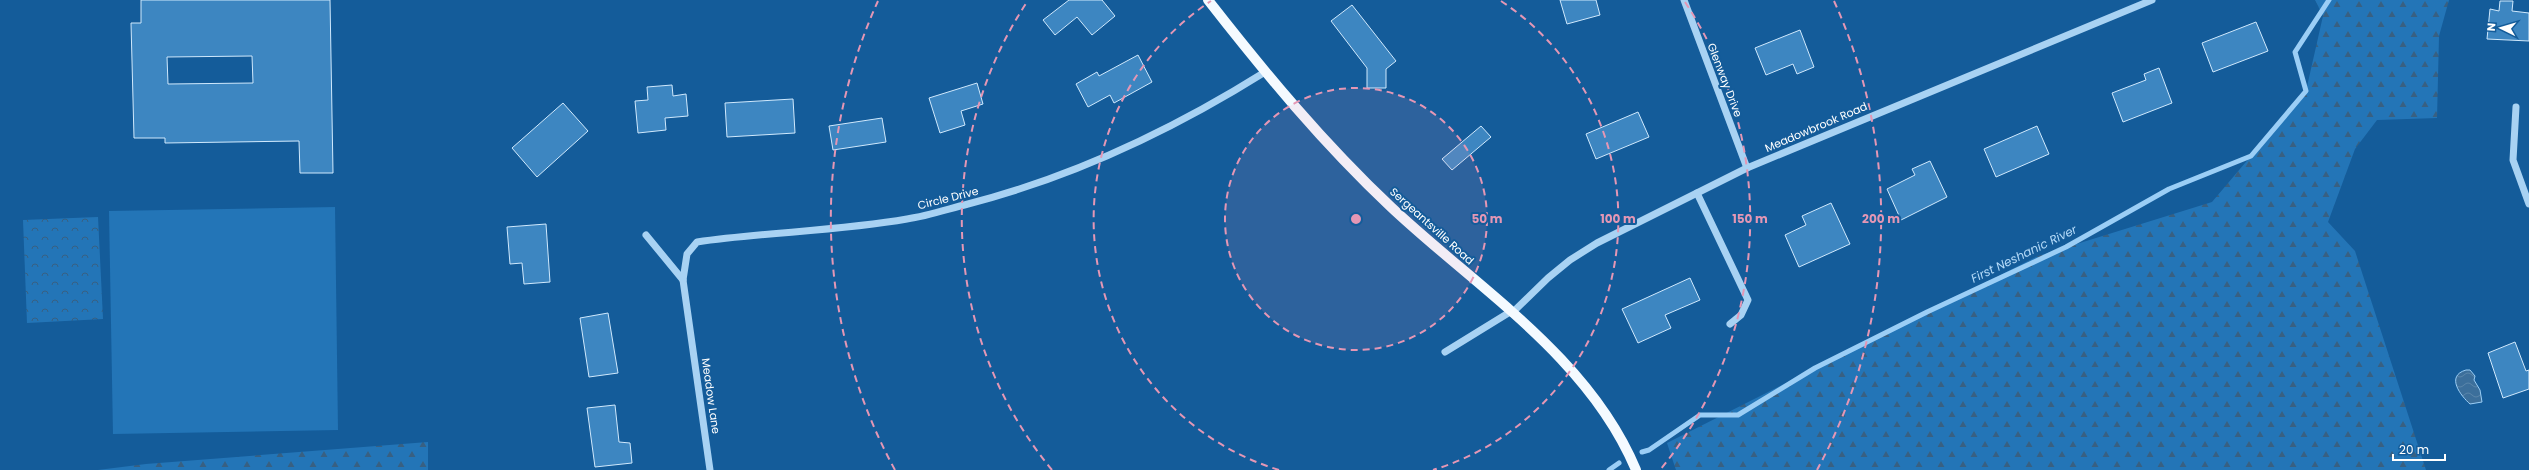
<svg xmlns="http://www.w3.org/2000/svg" width="2529" height="470" font-family="Poppins,sans-serif">
  <style>
    .green { fill: #2375b7 }
    .forest { fill: url(#forest-firs) }
    .park { fill: url(#park-crowns) }
    .water { fill: url(#water-waves); stroke: #9bcef6 }
    .lines { fill: none; stroke-linecap: round; stroke-linejoin: round }
    .stream { stroke: #9bcef6; stroke-width: 5 }
    .building { fill: #3d86c1; stroke: #d0e9fd; fill-rule: evenodd }
    .minor { stroke: #a8d2f3; stroke-width: 7 }
    .major { stroke: #f4faff; stroke-width: 10 }
    .ring { fill: none; stroke: #e497b5; stroke-width: 2; stroke-dasharray: 7 5 }
    .labels { text-anchor: middle; stroke-width: 4; stroke-linejoin: round; paint-order: stroke }
    .street-label { font-size: 11px; fill: #fff; stroke: #145c9a }
    .water-label { font-size: 12px; font-style: italic; fill: #b5dbf9; stroke: #145c9a }
    .centre { fill: #e497b5; stroke: #145c9a; stroke-width: 2 }
    .ring-label { font-size: 12px; text-anchor: middle; font-weight: bold; fill: #e497b5; stroke: #145c9a; stroke-width: 4; stroke-linejoin: round; paint-order: stroke }
  </style>
  <defs>
    <pattern id="forest-firs" width="22" height="20" patternUnits="userSpaceOnUse"><rect width="22" height="20" fill="#2375b7"/><path d="M5 1l3.5 6h-7zM16 11l3.5 6h-7z" fill="#386082"/></pattern>
    <pattern id="park-crowns" width="20" height="18" patternUnits="userSpaceOnUse"><rect width="20" height="18" fill="#2375b7"/><path d="M2 6a3 3 0 1 1 6 0M12 15a3 3 0 1 1 6 0" fill="none" stroke="#386082"/></pattern>
    <pattern id="water-waves" width="16" height="10" patternUnits="userSpaceOnUse"><rect width="16" height="10" fill="#3c6f9b"/><path d="M0 5q4-4 8 0t8 0" fill="none" stroke="#5985aa"/></pattern>
  </defs>
  <rect width="100%" height="100%" fill="#145c9a"/>
  <!-- green -->
  <path class="green" d="M 335,207 L 338,430 L 113,434 L 109,211 Z"/>
  <!-- forest -->
  <g class="forest">
    <path d="M 2315,0 L 2449,0 L 2439,36 L 2437,118 L 2377,120 L 2355,149 L 2328,222 L 2355,251 L 2426,470 L 1676,470 L 1667,443 L 2038,256 L 2212,202 L 2306,91 L 2323,16 Z"/>
    <path d="M 428,442 L 428,470 L 98,470 L 146,464 Z"/>
  </g>
  <!-- park -->
  <path class="park" d="M 98,217 L 103,319 L 27,323 L 23,220 Z"/>
  <!-- water -->
  <path class="water" d="M 2466,370 L 2470,370 L 2475,376 L 2474,380 L 2480,390 L 2482,402 L 2470,404 C 2461,396 2445,376 2466,370 Z"/>
  <g class="lines">
    <!-- stream -->
    <g class="stream">
      <path d="M 1642,452 L 1649,450 L 1700,415 L 1738,415 L 1815,368 L 1927,312 L 2066,247 L 2169,189 L 2251,156 L 2306,91 L 2295,52 L 2329,0"/>
      <path d="M 1609,470 L 1619,463"/>
    </g>
  </g>
  <!-- building -->
  <g class="building">
    <path d="M 141,0 L 330,0 L 333,173 L 300,173 L 299,141 L 165,143 L 165,138 L 134,138 L 131,23 L 141,23 ZM 252,56 L 253,83 L 168,84 L 167,57 Z"/>
    <path d="M 1069,0 L 1102,0 L 1115,16 L 1092,35 L 1077,17 L 1055,35 L 1043,20 Z"/>
    <path d="M 1560,0 L 1596,0 L 1600,15 L 1567,24 Z"/>
    <path d="M 2500,1 L 2513,1 L 2512,11 L 2529,13 L 2529,41 L 2487,39 L 2490,9 L 2499,11 Z"/>
    <path d="M 1352,5 L 1396,61 L 1386,69 L 1386,88 L 1367,88 L 1367,68 L 1331,21 Z"/>
    <path d="M 2256,22 L 2268,51 L 2213,72 L 2202,43 Z"/>
    <path d="M 1800,30 L 1814,67 L 1797,74 L 1793,64 L 1766,75 L 1755,48 Z"/>
    <path d="M 1138,55 L 1152,82 L 1114,103 L 1110,95 L 1088,107 L 1076,84 L 1097,72 L 1099,76 Z"/>
    <path d="M 2159,68 L 2172,103 L 2123,122 L 2112,93 L 2146,80 L 2144,74 Z"/>
    <path d="M 977,83 L 983,104 L 961,111 L 965,125 L 940,133 L 929,98 Z"/>
    <path d="M 672,85 L 673,96 L 686,94 L 688,116 L 665,118 L 666,130 L 638,133 L 635,101 L 648,100 L 647,87 Z"/>
    <path d="M 793,99 L 795,133 L 727,137 L 725,103 Z"/>
    <path d="M 563,103 L 588,131 L 537,177 L 512,148 Z"/>
    <path d="M 1638,112 L 1649,137 L 1596,159 L 1586,134 Z"/>
    <path d="M 882,118 L 886,142 L 833,150 L 829,126 Z"/>
    <path d="M 1481,126 L 1491,137 L 1452,170 L 1442,159 Z"/>
    <path d="M 2037,126 L 2049,154 L 1996,177 L 1984,149 Z"/>
    <path d="M 1930,161 L 1947,197 L 1901,220 L 1887,189 L 1915,175 L 1912,169 Z"/>
    <path d="M 1831,203 L 1850,244 L 1799,267 L 1785,235 L 1806,225 L 1802,216 Z"/>
    <path d="M 546,224 L 550,282 L 524,284 L 522,263 L 510,264 L 507,227 Z"/>
    <path d="M 1690,278 L 1700,300 L 1665,315 L 1671,328 L 1638,343 L 1622,309 Z"/>
    <path d="M 608,313 L 618,373 L 589,377 L 580,318 Z"/>
    <path d="M 2515,342 L 2526,371 L 2529,370 L 2529,389 L 2503,398 L 2488,353 Z"/>
    <path d="M 615,405 L 619,442 L 630,443 L 632,463 L 595,467 L 587,408 Z"/>
  </g>
  <g class="lines">
    <!-- minor -->
    <g class="minor">
      <path d="M 1684,0 L 1747,168"/>
      <path d="M 2516,107 L 2513,160 L 2529,204"/>
      <path d="M 1697,193 L 1748,300 L 1741,315 L 1730,324"/>
      <path d="M 646,235 L 683,280"/>
      <path d="M 1512,313 L 1548,278 L 1570,260 L 1597,243 L 1747,168 L 2152,0"/>
      <path d="M 1445,352 L 1510,312"/>
      <path d="M 710,470 L 683,280 L 687,254 L 697,242 C 767,232 838,231 907,219 C 928,216 948,209 968,204 C 1073,177 1174,129 1265,72"/>
    </g>
    <!-- major -->
    <path class="major" d="M 1208,0 C 1265,73 1323,143 1391,207 C 1477,288 1589,357 1636,470"/>
  </g>
  <!-- distance rings -->
  <circle cx="1356" cy="219" r="131" fill="#e497b5" fill-opacity=".12"/>
  <g class="ring">
    <circle cx="1356" cy="219" r="131"/>
    <path d="M1279 470A262 262 0 0 1 1211 1M1501 1A262 262 0 0 1 1433 470"/>
    <path d="M1052 470A394 394 0 0 1 1027 2M1685 2A394 394 0 0 1 1660 470"/>
    <path d="M895 470A525 525 0 0 1 878 1M1834 1A525 525 0 0 1 1817 470"/>
  </g>
  <g class="labels">
    <!-- street labels -->
    <g class="street-label">
      <text transform="translate(1725 80) rotate(69)" y="4">Glenway Drive</text>
      <text transform="translate(1816 127) rotate(-23)" y="4">Meadowbrook Road</text>
      <text transform="translate(948 198) rotate(-14)" y="4">Circle Drive</text>
      <text transform="translate(1432 226) rotate(42)" y="4">Sergeantsville Road</text>
      <text transform="translate(711 396) rotate(82)" y="4">Meadow Lane</text>
    </g>
    <!-- water labels -->
    <g class="water-label">
      <text transform="translate(2024 254) rotate(-26)" y="4">First Neshanic River</text>
    </g>
  </g>
  <circle cx="1356" cy="219" r="6" class="centre"/>
  <g class="ring-label">
    <text x="1487" y="223">50 m</text>
    <text x="1618" y="223">100 m</text>
    <text x="1750" y="223">150 m</text>
    <text x="1881" y="223">200 m</text>
  </g>
  <!-- north arrow -->
  <g transform="translate(2501 28) rotate(275)" stroke="#145c9a" stroke-width="3" paint-order="stroke">
  <path d="M0-3L7 15L0 10L-7 15Z" fill="#ffffff"/>
  <text y="-6" font-size="11" font-weight="bold" text-anchor="middle" fill="#ffffff">N</text>
  </g>
  <!-- scale -->
  <path d="M2393 454v6h52v-6" fill="none" stroke="#ffffff" stroke-width="2"/>
  <text x="2399" y="454" font-size="12" fill="#ffffff" stroke="#145c9a" stroke-width="3" paint-order="stroke">20 m</text>
</svg>
